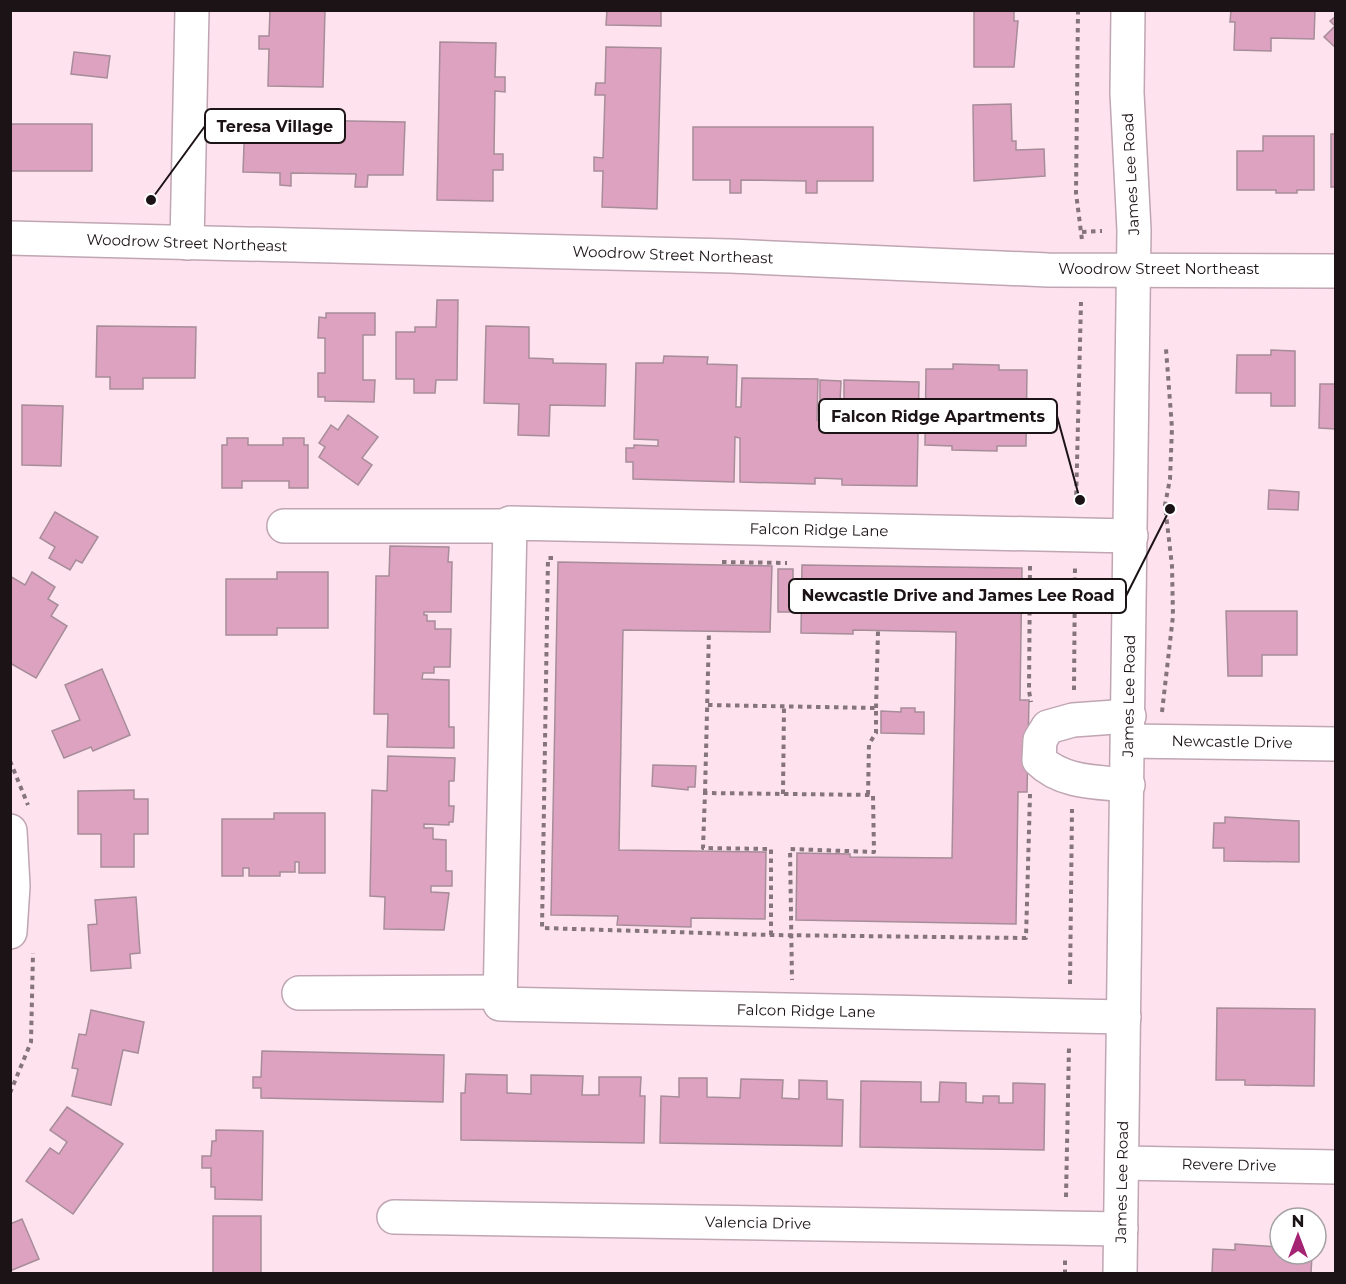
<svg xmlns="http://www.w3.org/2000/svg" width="1346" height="1284" font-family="Montserrat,sans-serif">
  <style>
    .building { fill: #dca2bf; stroke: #a68d99; stroke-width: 1.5 }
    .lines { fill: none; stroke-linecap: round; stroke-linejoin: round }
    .minor-casing { stroke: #bfa6b2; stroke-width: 36 }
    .path { stroke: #85747c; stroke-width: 4; stroke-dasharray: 4.5 4.5; stroke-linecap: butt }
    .minor { stroke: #fff; stroke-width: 33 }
    .labels { text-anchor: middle; stroke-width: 6; stroke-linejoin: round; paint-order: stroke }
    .street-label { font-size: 15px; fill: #1c1317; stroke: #fff }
    .leader { fill: none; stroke: #1c1317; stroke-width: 2 }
    .callout-dot { fill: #1c1317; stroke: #fff; stroke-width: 2 }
    .callout { fill: #fff; stroke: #1c1317; stroke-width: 2 }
    .callout-label { font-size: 16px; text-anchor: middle; font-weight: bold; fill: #1c1317 }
  </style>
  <rect width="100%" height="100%" fill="#fee3ef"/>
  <!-- building -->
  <g class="building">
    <path d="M 270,10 L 325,10 L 323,87 L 268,86 L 269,49 L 259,49 L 259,36 L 269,36 Z"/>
    <path d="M 607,10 L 661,10 L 661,26 L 606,25 Z"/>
    <path d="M 974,10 L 1014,10 L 1014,21 L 1018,21 L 1014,67 L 974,67 Z"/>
    <path d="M 1231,10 L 1315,10 L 1314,39 L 1271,38 L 1271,51 L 1234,50 L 1235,22 L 1230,22 Z"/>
    <path d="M 1336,16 L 1336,48 L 1324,37 L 1335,26 L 1330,21 Z"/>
    <path d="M 440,42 L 496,43 L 495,77 L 505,77 L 505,92 L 495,91 L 494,154 L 503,154 L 503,170 L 493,170 L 493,201 L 437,200 Z"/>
    <path d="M 606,47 L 661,48 L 657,209 L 602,207 L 603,171 L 594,171 L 594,157 L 603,158 L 605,95 L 595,95 L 596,83 L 605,83 Z"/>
    <path d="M 74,52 L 110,56 L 107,78 L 71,74 Z"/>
    <path d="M 1011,104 L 1012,141 L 1016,141 L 1016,150 L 1044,149 L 1045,176 L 974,181 L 973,105 Z"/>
    <path d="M 245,119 L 405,122 L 403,175 L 368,175 L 367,187 L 355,187 L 356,174 L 291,173 L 291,186 L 280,185 L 280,173 L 243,172 Z"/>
    <rect x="10" y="124" width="82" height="47"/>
    <path d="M 693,127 L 873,127 L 873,181 L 817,181 L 817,193 L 806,193 L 806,181 L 741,180 L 741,193 L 730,193 L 730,180 L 693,180 Z"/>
    <rect x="1331" y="134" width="5" height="53"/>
    <path d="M 1263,136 L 1314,136 L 1314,190 L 1297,190 L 1297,193 L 1276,193 L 1276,190 L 1237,190 L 1237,151 L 1263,151 Z"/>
    <path d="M 437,300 L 458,300 L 457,380 L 436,380 L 435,393 L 414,393 L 414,379 L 396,379 L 396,332 L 415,332 L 415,327 L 436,327 Z"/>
    <path d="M 326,313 L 375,313 L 375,335 L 363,335 L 363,380 L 375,380 L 374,402 L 325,401 L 325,397 L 318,397 L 318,373 L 325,373 L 325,338 L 318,338 L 319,317 L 326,318 Z"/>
    <path d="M 97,326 L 196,327 L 195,378 L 143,378 L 143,389 L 110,389 L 110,377 L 96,377 Z"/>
    <path d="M 486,326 L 529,327 L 529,358 L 553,359 L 553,363 L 606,364 L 605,406 L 550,405 L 549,436 L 518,435 L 519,404 L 484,403 Z"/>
    <path d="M 1271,350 L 1295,351 L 1295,406 L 1271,406 L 1271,393 L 1236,393 L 1237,355 L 1271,355 Z"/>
    <path d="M 664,356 L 708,357 L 707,364 L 737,365 L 736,407 L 741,407 L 742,378 L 818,379 L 817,420 L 844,421 L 844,380 L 919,382 L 917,486 L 842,485 L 842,479 L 815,478 L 815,484 L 740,482 L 740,438 L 735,437 L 734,482 L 633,479 L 633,462 L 626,462 L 626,448 L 634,448 L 634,445 L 658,446 L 658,440 L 634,439 L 636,363 L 663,363 Z"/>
    <path d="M 953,364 L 999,365 L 999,370 L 1027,370 L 1026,446 L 997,446 L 997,451 L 952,450 L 952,446 L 925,445 L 926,369 L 953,369 Z"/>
    <path d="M 820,380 L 841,381 L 840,403 L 820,402 Z"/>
    <path d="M 1320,384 L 1336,384 L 1336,429 L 1319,428 Z"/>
    <path d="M 22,405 L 63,406 L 61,466 L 22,465 Z"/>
    <path d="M 348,415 L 378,437 L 362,458 L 372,465 L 358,485 L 319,457 L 325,447 L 319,443 L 331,425 L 338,430 Z"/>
    <path d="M 227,438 L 248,438 L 248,445 L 283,445 L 283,438 L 304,438 L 304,445 L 308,445 L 308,488 L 289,488 L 289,481 L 242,481 L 242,488 L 222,488 L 222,445 L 227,445 Z"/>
    <path d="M 1269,490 L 1299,492 L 1298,510 L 1268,509 Z"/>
    <path d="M 55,512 L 98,537 L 82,563 L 76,560 L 70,570 L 49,558 L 55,547 L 40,538 Z"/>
    <path d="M 390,546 L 449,547 L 448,562 L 452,562 L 451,612 L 424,612 L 424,615 L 427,615 L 427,621 L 435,621 L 435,629 L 451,629 L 450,667 L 434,667 L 434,673 L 423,673 L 422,679 L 449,680 L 449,727 L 454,727 L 454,748 L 387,747 L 388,714 L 374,714 L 376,576 L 389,576 Z"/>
    <path d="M 558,562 L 772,566 L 770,632 L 623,630 L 619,850 L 766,852 L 765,919 L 691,918 L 691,927 L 617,925 L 618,916 L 551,915 Z"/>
    <path d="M 802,565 L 1022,568 L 1020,700 L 1029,700 L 1027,792 L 1018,792 L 1016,924 L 796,920 L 797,853 L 850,854 L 850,857 L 952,858 L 956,632 L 853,630 L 853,634 L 801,633 Z"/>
    <rect x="778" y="569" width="15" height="43"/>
    <path d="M 32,572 L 55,587 L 48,599 L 58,605 L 51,616 L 67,626 L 36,678 L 10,663 L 10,576 L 25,585 Z"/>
    <path d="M 277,572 L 328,572 L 328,628 L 277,628 L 277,635 L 226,635 L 226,579 L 277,579 Z"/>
    <path d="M 1226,611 L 1297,611 L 1297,655 L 1262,655 L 1262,676 L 1228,676 Z"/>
    <path d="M 102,669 L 130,735 L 93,751 L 91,747 L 64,758 L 52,731 L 80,720 L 65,685 Z"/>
    <path d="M 901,708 L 915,708 L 915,712 L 924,712 L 924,734 L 881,733 L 881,711 L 901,712 Z"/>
    <path d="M 388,756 L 455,758 L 454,781 L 449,781 L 449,806 L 454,806 L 453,822 L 449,822 L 449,825 L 424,824 L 424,828 L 433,828 L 433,839 L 446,840 L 446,871 L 452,871 L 452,886 L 431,886 L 431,892 L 449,893 L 444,930 L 384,929 L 385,897 L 370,896 L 372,790 L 387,791 Z"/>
    <path d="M 653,765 L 696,766 L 695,787 L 688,787 L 688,790 L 652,786 Z"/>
    <path d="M 134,790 L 134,799 L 148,799 L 148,834 L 134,834 L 134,867 L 101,867 L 101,834 L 78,834 L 78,791 Z"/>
    <path d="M 274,813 L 325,813 L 325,873 L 299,873 L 299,862 L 295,862 L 295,872 L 280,872 L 280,876 L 249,876 L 249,868 L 243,868 L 243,876 L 222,876 L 222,819 L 274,819 Z"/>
    <path d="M 1225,817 L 1299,821 L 1299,862 L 1224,861 L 1224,848 L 1213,848 L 1214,823 L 1225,823 Z"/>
    <path d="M 136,897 L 140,953 L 130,954 L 131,968 L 91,971 L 88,925 L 97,924 L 95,900 Z"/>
    <path d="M 1217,1008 L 1315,1009 L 1314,1086 L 1245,1085 L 1245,1080 L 1216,1080 Z"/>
    <path d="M 91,1010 L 144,1022 L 138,1053 L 123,1050 L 111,1105 L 72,1096 L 78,1069 L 72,1068 L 79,1034 L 86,1035 Z"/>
    <path d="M 262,1051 L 444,1055 L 443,1102 L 261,1098 L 261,1088 L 253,1088 L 253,1077 L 261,1077 Z"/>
    <path d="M 466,1074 L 507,1075 L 507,1093 L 531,1094 L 531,1075 L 583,1076 L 582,1095 L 599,1095 L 599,1077 L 641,1077 L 640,1096 L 645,1096 L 644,1143 L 461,1140 L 461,1093 L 465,1093 Z"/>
    <path d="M 679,1078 L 707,1078 L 707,1097 L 740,1098 L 741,1079 L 783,1080 L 782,1098 L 799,1099 L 799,1080 L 827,1081 L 827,1099 L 843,1100 L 842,1146 L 660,1143 L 661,1096 L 679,1097 Z"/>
    <path d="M 861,1081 L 921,1082 L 921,1102 L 939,1102 L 940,1082 L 966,1083 L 966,1102 L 983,1103 L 983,1096 L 999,1096 L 999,1103 L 1013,1103 L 1013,1083 L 1045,1084 L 1044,1150 L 860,1147 Z"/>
    <path d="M 67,1107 L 123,1144 L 73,1214 L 26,1181 L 50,1148 L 59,1154 L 67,1142 L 50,1130 Z"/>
    <path d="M 216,1130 L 263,1131 L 262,1200 L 215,1199 L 215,1187 L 211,1187 L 211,1168 L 202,1168 L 202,1156 L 211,1156 L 212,1141 L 216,1141 Z"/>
    <rect x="213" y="1216" width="48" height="58"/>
    <path d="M 22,1219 L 39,1259 L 10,1271 L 10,1224 Z"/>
    <path d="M 1235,1244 L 1280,1247 L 1280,1254 L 1312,1254 L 1311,1274 L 1212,1274 L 1213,1249 L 1235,1250 Z"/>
  </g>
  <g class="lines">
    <defs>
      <g id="minor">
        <path d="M 10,238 L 730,256 L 1048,270 L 1336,271"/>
        <path d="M 187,243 L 192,10"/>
        <path d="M 284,526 L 510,526"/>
        <path d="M 1128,741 L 1336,744"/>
        <path d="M 1128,785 C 1097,782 1062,783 1039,760 L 1040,740 L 1048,727 L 1073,720 L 1129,716"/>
        <path d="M 10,831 L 13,886 L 10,932"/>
        <path d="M 299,993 L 501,992"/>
        <path d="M 1124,1017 L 500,1004 L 510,523 L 1131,536"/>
        <path d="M 1122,1163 L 1336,1167"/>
        <path d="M 394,1217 L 1121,1229"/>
        <path d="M 1120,1274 L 1134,230 L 1127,93 L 1128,10"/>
      </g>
    </defs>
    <!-- minor casing -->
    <use href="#minor" class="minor-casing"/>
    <!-- path -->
    <g class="path">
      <path d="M 1078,10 L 1076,193 L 1082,240"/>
      <path d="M 1082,232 L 1102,231"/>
      <path d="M 1076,504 L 1081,302"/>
      <path d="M 553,558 L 548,558 L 542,928 L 771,935 L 1026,938 L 1030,794"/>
      <path d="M 722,562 L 787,563"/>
      <path d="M 1030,566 L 1029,691 L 1031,702"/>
      <path d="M 1074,690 L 1075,566"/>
      <path d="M 708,705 L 876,708 L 876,733 L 869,744 L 868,795"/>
      <path d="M 876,708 L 878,631"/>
      <path d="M 1162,712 L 1173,616 L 1172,566 L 1165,505 L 1170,479 L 1172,428 L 1166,349"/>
      <path d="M 10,761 L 28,805"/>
      <path d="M 705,793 L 709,631"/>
      <path d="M 783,794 L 784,707"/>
      <path d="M 771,935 L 771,849 L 703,848 L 705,793 L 873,795 L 874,852 L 790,849 L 792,980"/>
      <path d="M 1070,984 L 1072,809"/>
      <path d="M 10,1093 L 31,1042 L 33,953"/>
      <path d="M 1066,1197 L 1069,1046"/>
      <path d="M 1065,1274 L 1065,1259"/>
    </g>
    <!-- minor -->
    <use href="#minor" class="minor"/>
  </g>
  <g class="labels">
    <!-- street labels -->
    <g class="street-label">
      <text transform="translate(1131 174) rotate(-93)" y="5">James Lee Road</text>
      <text transform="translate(187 243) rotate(2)" y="5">Woodrow Street Northeast</text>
      <text transform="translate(673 255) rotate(2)" y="5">Woodrow Street Northeast</text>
      <text x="1159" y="274">Woodrow Street Northeast</text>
      <text transform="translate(819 530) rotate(1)" y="5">Falcon Ridge Lane</text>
      <text transform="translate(1129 696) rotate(-89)" y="5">James Lee Road</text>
      <text transform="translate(1232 742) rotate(1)" y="5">Newcastle Drive</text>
      <text transform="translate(806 1011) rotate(1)" y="5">Falcon Ridge Lane</text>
      <text transform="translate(1229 1165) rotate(1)" y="5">Revere Drive</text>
      <text transform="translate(1122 1182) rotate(-89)" y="5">James Lee Road</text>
      <text transform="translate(758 1223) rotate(1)" y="5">Valencia Drive</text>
    </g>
  </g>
  <!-- callouts -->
  <path class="leader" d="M151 200L205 126M1080 500L1057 416M1170 509L1126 596"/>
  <g class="callout-dot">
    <circle cx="151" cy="200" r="6"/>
    <circle cx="1080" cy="500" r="6"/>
    <circle cx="1170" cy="509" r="6"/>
  </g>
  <g class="callout">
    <rect x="205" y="109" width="140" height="34" rx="6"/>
    <rect x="819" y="399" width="238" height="34" rx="6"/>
    <rect x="789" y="579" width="337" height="34" rx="6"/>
  </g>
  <g class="callout-label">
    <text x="275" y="132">Teresa Village</text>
    <text x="938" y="422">Falcon Ridge Apartments</text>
    <text x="958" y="601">Newcastle Drive and James Lee Road</text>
  </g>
  <!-- border -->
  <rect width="1346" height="1284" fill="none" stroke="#1c1317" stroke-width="24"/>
  <!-- north arrow -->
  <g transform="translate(1298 1236)"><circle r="28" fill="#ffffff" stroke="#a4a1a2" stroke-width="1.5"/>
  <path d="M0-4.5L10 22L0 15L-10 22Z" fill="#a42473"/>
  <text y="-9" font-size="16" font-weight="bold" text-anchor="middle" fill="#1c1317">N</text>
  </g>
</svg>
